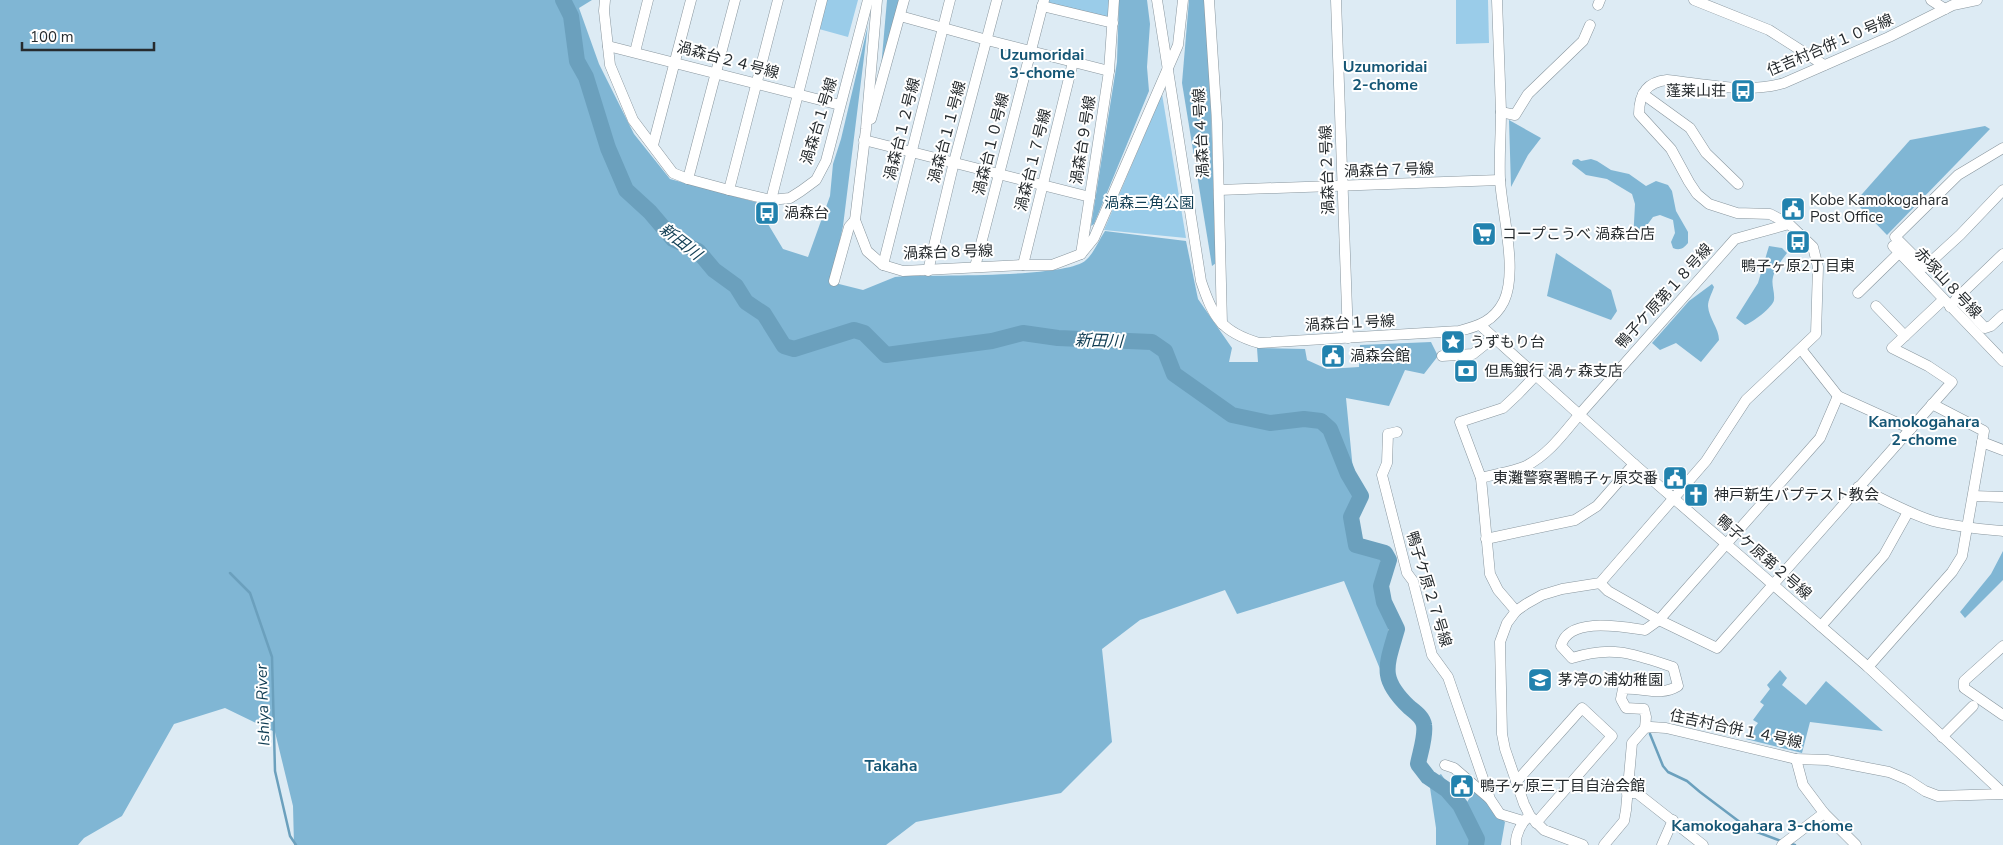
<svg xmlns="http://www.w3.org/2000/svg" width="2003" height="845" font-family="'Nunito Sans','Noto Sans JP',sans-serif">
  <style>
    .green { fill: #9acce9 }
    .forest { fill: #80b6d4 }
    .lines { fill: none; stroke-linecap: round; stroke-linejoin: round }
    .stream { stroke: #6ba0bd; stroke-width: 2.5 }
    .river { stroke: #6ba0bd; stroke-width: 16 }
    .minor-casing { stroke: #89969e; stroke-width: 11 }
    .minor { stroke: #fff; stroke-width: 10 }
    .labels { text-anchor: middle; stroke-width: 4; stroke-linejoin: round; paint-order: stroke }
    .street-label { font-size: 15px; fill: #262b2e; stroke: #fff }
    .poi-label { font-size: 15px; fill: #262b2e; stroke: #fff; text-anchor: start }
    .park-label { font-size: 15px; fill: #123f55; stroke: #fff }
    .neighbourhood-label { font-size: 16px; font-weight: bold; fill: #155675; stroke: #fff }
    .water-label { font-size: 16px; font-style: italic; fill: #103d53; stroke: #fff }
  </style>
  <rect width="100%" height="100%" fill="#ddebf4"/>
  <!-- green -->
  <g class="green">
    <path d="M 827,0 L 858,0 L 848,37 L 819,29 Z"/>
    <path d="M 1048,0 L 1110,0 L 1109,18 L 1047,3 Z"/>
    <path d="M 1456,0 L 1488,0 L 1489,43 L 1456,44 Z"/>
    <path d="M 1162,94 L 1186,238 L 1104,230 Z"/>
  </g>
  <!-- forest -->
  <g class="forest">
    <path d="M 0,0 L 592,0 L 579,8 L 599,64 L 634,134 L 670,179 L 759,203 L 765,219 L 783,249 L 808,257 L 830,196 L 833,164 L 841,139 L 868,25 L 843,226 L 831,282 L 863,290 L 895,277 L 905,276 C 935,275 1068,278 1086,260 C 1094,253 1099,240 1105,231 L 1186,241 L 1198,299 L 1232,348 L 1229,362 L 1258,362 L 1257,348 L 1305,349 L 1307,360 L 1327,369 L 1359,367 L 1360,345 L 1431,342 L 1438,356 L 1424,374 L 1405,370 L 1389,406 L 1346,398 L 1358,522 L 1358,549 L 1380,556 L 1389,637 L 1380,669 L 1344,581 L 1237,614 L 1225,590 L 1140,620 L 1102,649 L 1112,742 L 1061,793 L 916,822 L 886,845 L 294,845 L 293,806 L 275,732 L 225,708 L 174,724 L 122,816 L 84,838 L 78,845 L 0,845 Z"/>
    <path d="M 887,0 L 901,0 L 879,91 Z"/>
    <path d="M 1119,0 L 1147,0 L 1150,24 L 1147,67 L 1149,91 L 1094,224 L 1091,226 L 1117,62 Z"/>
    <path d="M 1189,0 L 1205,0 L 1209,52 L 1216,263 L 1212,266 L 1182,83 Z"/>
    <path d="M 1509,120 L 1541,138 L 1528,155 L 1511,187 Z"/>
    <path d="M 1985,126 L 1990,129 L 1887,235 L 1855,202 L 1910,140 Z"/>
    <path d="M 1578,159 L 1581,161 L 1591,159 L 1597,161 L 1611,170 L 1629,174 L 1646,186 L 1656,181 L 1668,185 L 1672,191 L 1676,211 L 1688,232 L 1688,243 C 1684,248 1680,251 1673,248 L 1671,242 L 1675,233 L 1673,220 L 1660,215 L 1653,217 L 1636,240 L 1633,241 L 1635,204 L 1632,194 L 1607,179 L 1586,175 L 1572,164 L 1573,160 Z"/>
    <path d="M 1769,246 L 1782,248 L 1787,253 C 1782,260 1775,268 1773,277 C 1771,285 1775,292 1774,300 C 1773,307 1752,323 1745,325 L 1736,318 L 1758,283 Z"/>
    <path d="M 1556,253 L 1611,290 L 1617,311 L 1611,320 L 1547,296 Z"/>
    <path d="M 1712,284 L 1714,287 C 1712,293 1708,300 1708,306 C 1709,319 1719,328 1719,340 L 1701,362 L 1676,343 L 1660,350 L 1652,343 L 1689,301 Z"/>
    <path d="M 2003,551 L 2003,580 L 1965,618 L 1960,612 L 1991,574 Z"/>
    <path d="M 1780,670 L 1787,678 L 1782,685 L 1806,705 L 1826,681 L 1883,731 L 1810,722 L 1802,753 L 1746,739 L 1758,723 L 1753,720 L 1764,705 L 1760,702 L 1770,689 L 1767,685 Z"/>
    <path d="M 1441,774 L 1454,793 L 1467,802 L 1475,790 L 1505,822 L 1501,845 L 1436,845 L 1436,828 L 1429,781 Z"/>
  </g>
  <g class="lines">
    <!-- stream -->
    <g class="stream">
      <path d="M 230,573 L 250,593 L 272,657 L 275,771 L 290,836 L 296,845"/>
      <path d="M 1650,734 L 1663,766 L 1668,772 L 1687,781 L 1700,792 L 1749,829 L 1781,841"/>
      <path d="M 1788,843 L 1795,845"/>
    </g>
    <!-- river -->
    <path class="river" d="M 563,0 L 571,16 L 577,61 L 586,77 L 608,148 L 626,190 L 650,212 L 673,239 L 698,251 L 714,270 L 736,286 L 746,302 L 764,314 L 784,346 L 794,349 L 854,330 L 864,333 L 886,355 L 992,341 L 1023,333 L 1058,338 L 1152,342 L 1165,351 L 1174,374 L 1232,415 L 1270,423 L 1304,419 L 1321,421 L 1330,429 L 1348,474 L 1361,496 L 1351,517 L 1356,545 L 1385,553 L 1389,560 L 1381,586 L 1384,602 L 1397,629 C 1386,667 1379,678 1409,707 C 1415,712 1423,717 1424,725 C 1426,736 1420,753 1418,764 L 1428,777 L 1447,790 L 1460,805 L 1477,839 L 1476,845"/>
    <defs>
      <g id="minor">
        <path d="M 605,0 L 604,11 L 610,65 L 633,120 L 673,173 L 688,179 L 729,190 L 771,200 L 790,198 L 801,191 L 816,180 L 826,161 L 868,0"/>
        <path d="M 877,0 L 866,129 L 855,220 L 867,251 L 883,265 L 903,271 L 1023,265 L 1052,265 L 1081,254 L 1094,238 L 1178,45 L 1183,0"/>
        <path d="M 1157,0 L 1201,281 C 1213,317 1221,332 1259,343 L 1459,331 C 1479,326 1494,321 1504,301 C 1518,271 1502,213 1500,180 C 1499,157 1501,134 1501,111 C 1500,74 1498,37 1497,0"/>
        <path d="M 1209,0 L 1217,122 L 1222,324"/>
        <path d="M 1336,0 L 1348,338"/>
        <path d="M 1694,0 L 1769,30 L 1824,65"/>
        <path d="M 1931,0 L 1945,9"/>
        <path d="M 1598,5 L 1600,0"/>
        <path d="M 1042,6 L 1113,23"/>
        <path d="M 900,16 L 987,40 L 1109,71"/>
        <path d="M 608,46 L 840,105"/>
        <path d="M 635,52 L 648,0"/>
        <path d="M 1643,94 L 1690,128 L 1706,153 L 1738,184"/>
        <path d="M 1501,112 L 1515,115 L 1528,94 L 1583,41 L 1590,25"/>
        <path d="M 871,119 L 904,0"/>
        <path d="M 864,140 L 1090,197"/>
        <path d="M 653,145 L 691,0"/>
        <path d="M 2003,148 L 1958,175 L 1895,237 L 1925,267 L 1960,235 L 2003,190"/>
        <path d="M 688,179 L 735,0"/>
        <path d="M 729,190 L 778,0"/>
        <path d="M 1219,190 L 1500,180"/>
        <path d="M 771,200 L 822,0"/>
        <path d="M 1893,246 L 2003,361"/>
        <path d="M 1081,254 L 1109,71 L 1114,0"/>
        <path d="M 883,265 L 950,0"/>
        <path d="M 1023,265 L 1073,62"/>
        <path d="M 975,267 L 1044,0"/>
        <path d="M 928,271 L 954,162 L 997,0"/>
        <path d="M 834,281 L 849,227 L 855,220"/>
        <path d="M 1858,293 L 1899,253"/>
        <path d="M 1957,298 L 1985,328 L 1991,326 L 2003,315"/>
        <path d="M 1876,306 L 1905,336"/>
        <path d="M 1950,307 L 1957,298 L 2003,254"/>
        <path d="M 1480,325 L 1634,464 L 1868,667 L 2003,793"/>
        <path d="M 1801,349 L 1838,396 L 1911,429"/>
        <path d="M 1442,356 L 1473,354 L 1493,338"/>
        <path d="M 1397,432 L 1388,434 L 1387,463 L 1382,475 L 1407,573 L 1413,581 L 1432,655 L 1448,677 L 1490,799 L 1500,814 L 1523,821"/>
        <path d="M 1982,442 L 2003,450"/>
        <path d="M 1481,478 C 1495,474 1512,472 1526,466 C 1549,454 1563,434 1579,415 L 1735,239 L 1789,224"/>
        <path d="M 1858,487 C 1883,499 1907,513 1933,521 C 1956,527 1980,529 2003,531"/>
        <path d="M 1973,496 L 2003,497"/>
        <path d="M 1486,539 L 1575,520 L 1597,506 L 1634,464"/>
        <path d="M 1600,583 L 1608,591 L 1659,620 L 1717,648 L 1952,382 L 1928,366 L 1892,348 L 1943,300"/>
        <path d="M 1516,611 L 1498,590 L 1490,574 L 1481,478 L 1460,422 L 1503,408 L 1518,394 L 1535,376"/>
        <path d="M 1821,626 L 1884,555 L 1908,512"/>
        <path d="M 2003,646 L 1964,681 L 1964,688 L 2003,715"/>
        <path d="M 1868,667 L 1952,572 L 1962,556 L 1984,431 L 1932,404"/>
        <path d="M 1645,728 L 1646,717 L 1644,709 L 1626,708 L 1621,699 L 1623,689 C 1642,687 1660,697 1678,686 L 1673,667 C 1634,654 1613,645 1572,658 L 1561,646 C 1568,616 1623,627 1645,630 L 1659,620 L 1820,438 L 1838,396"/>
        <path d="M 1942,737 L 1973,706"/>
        <path d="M 1796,759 L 1803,785 L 1824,813 L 1856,845"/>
        <path d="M 1445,765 L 1454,768 L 1489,798"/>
        <path d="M 1516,782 L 1582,708 L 1612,736 L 1536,823"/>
        <path d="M 1627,793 L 1637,793 L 1703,845"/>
        <path d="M 1516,845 C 1515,836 1521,823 1528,817"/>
        <path d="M 1583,845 L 1544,830 L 1530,816 L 1524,804 L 1505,749 L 1502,734 L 1500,642 L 1507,623 L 1516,611 L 1526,604 L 1542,595 L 1562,589 L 1600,583 L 1706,461 L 1746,400 L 1816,334 L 1818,267 L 1813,247 L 1789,224 L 1770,214 L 1737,213 L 1709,204 L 1697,194 L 1689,182 L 1671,149 L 1639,114 C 1639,94 1647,82 1667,80 C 1706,84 1746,94 1784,83 L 1889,37 L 1953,5 L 1977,0"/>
        <path d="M 1604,845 L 1624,821 L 1626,810 L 1632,743 L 1645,728 L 1651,727 L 1666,728 L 1796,759 L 1827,760 L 1889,772 L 1908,780 L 1925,791 L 1938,796 L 2003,794"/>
        <path d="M 1662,845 L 1673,820"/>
        <path d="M 1782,845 L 1824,813"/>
      </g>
    </defs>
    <!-- minor casing -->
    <use href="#minor" class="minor-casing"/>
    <!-- minor -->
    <use href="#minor" class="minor"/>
  </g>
  <!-- icons -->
  <defs>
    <symbol id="bus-square" viewBox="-11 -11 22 22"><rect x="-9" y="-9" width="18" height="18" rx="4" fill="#2282ae" stroke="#fff"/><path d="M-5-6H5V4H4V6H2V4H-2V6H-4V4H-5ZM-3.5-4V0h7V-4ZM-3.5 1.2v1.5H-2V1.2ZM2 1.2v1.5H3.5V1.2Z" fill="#fff"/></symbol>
    <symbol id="civic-square" viewBox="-11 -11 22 22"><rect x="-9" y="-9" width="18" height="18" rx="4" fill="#2282ae" stroke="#fff"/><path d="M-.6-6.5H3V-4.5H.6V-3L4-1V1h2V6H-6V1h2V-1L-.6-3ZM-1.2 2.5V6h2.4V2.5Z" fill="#fff"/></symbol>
    <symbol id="supermarket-square" viewBox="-11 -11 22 22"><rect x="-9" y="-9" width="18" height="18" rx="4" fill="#2282ae" stroke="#fff"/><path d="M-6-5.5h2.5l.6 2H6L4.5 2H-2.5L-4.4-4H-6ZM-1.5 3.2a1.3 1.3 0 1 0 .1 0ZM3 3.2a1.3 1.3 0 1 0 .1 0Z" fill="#fff"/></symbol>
    <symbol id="sight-square" viewBox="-11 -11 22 22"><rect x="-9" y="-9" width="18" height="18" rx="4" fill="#2282ae" stroke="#fff"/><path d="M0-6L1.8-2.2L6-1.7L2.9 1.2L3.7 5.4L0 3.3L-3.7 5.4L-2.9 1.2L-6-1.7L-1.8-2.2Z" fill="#fff"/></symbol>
    <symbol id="bank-square" viewBox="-11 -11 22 22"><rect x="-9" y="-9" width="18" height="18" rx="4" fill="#2282ae" stroke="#fff"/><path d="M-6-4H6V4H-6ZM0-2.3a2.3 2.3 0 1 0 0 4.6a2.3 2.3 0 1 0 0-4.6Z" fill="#fff"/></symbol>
    <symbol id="church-square" viewBox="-11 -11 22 22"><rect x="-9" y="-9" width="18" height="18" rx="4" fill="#2282ae" stroke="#fff"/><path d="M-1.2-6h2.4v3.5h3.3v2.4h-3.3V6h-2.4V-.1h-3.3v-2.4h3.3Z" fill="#fff"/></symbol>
    <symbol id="school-square" viewBox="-11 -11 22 22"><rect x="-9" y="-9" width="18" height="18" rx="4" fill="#2282ae" stroke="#fff"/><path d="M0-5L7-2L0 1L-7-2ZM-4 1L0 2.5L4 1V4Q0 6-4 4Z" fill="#fff"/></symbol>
  </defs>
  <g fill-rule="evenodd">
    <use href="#bus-square" x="1729" y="77" width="28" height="28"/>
    <use href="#civic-square" x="1779" y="195" width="28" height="28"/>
    <use href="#bus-square" x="753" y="199" width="28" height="28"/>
    <use href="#supermarket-square" x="1470" y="220" width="28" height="28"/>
    <use href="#bus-square" x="1784" y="228" width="28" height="28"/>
    <use href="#sight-square" x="1439" y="328" width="28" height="28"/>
    <use href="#civic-square" x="1319" y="342" width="28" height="28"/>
    <use href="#bank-square" x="1452" y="357" width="28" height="28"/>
    <use href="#civic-square" x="1661" y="464" width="28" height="28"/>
    <use href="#church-square" x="1682" y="481" width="28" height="28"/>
    <use href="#school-square" x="1526" y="666" width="28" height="28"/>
    <use href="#civic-square" x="1448" y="772" width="28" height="28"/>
  </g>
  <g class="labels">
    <!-- street labels -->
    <g class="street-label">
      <text transform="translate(1830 45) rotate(-23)" y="5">住吉村合併１０号線</text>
      <text transform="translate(728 60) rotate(15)" y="5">渦森台２４号線</text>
      <text transform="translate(819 121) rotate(-73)" y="5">渦森台１号線</text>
      <text transform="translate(902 129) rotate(-76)" y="5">渦森台１２号線</text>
      <text transform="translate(947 132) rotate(-75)" y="5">渦森台１１号線</text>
      <text transform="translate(1201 133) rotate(-93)" y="5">渦森台４号線</text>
      <text transform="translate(1083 140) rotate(-81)" y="5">渦森台９号線</text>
      <text transform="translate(991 144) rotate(-76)" y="5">渦森台１０号線</text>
      <text transform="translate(1033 160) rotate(-76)" y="5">渦森台１７号線</text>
      <text transform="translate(1327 170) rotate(-92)" y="5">渦森台２号線</text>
      <text transform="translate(1389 170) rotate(-2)" y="5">渦森台７号線</text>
      <text transform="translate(948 252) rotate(-2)" y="5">渦森台８号線</text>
      <text transform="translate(1948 283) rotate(47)" y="5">赤塚山８号線</text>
      <text transform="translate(1664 296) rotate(-48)" y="5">鴨子ケ原第１８号線</text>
      <text transform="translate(1350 323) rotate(-3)" y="5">渦森台１号線</text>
      <text transform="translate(1764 557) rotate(41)" y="5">鴨子ケ原第２号線</text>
      <text transform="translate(1429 589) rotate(73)" y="5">鴨子ケ原２７号線</text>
      <text transform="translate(1736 729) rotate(12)" y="5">住吉村合併１４号線</text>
    </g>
    <!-- poi labels -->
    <g class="poi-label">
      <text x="1726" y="96" text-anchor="end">蓬莱山荘</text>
      <text x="1810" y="205">Kobe Kamokogahara<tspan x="1810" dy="17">Post Office</tspan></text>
      <text x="784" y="218">渦森台</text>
      <text x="1502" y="239">コープこうべ 渦森台店</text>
      <text x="1798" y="271" text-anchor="middle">鴨子ヶ原2丁目東</text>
      <text x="1470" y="347">うずもり台</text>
      <text x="1350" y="361">渦森会館</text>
      <text x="1484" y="376">但馬銀行 渦ヶ森支店</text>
      <text x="1658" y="483" text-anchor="end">東灘警察署鴨子ヶ原交番</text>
      <text x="1714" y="500">神戸新生バプテスト教会</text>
      <text x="1558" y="685">茅渟の浦幼稚園</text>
      <text x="1480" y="791">鴨子ヶ原三丁目自治会館</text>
    </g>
    <!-- park labels -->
    <g class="park-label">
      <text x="1149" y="208">渦森三角公園</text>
    </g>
    <!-- neighbourhood labels -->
    <g class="neighbourhood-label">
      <text x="1042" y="60">Uzumoridai<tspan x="1042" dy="18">3-chome</tspan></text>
      <text x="1385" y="72">Uzumoridai<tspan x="1385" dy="18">2-chome</tspan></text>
      <text x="1924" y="427">Kamokogahara<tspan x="1924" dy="18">2-chome</tspan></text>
      <text x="891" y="771">Takaha</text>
      <text x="1762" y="831">Kamokogahara 3-chome</text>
    </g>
    <!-- water labels -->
    <g class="water-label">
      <text transform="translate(681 241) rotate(38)" y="6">新田川</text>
      <text transform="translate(1099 340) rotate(2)" y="6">新田川</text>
      <text transform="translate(262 705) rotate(-92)" y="6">Ishiya River</text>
    </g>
  </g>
  <!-- scale -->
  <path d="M22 42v8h132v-8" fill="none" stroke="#262b2e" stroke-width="2.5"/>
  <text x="30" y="42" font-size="15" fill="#262b2e" stroke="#ffffff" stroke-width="4" paint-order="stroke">100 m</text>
</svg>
